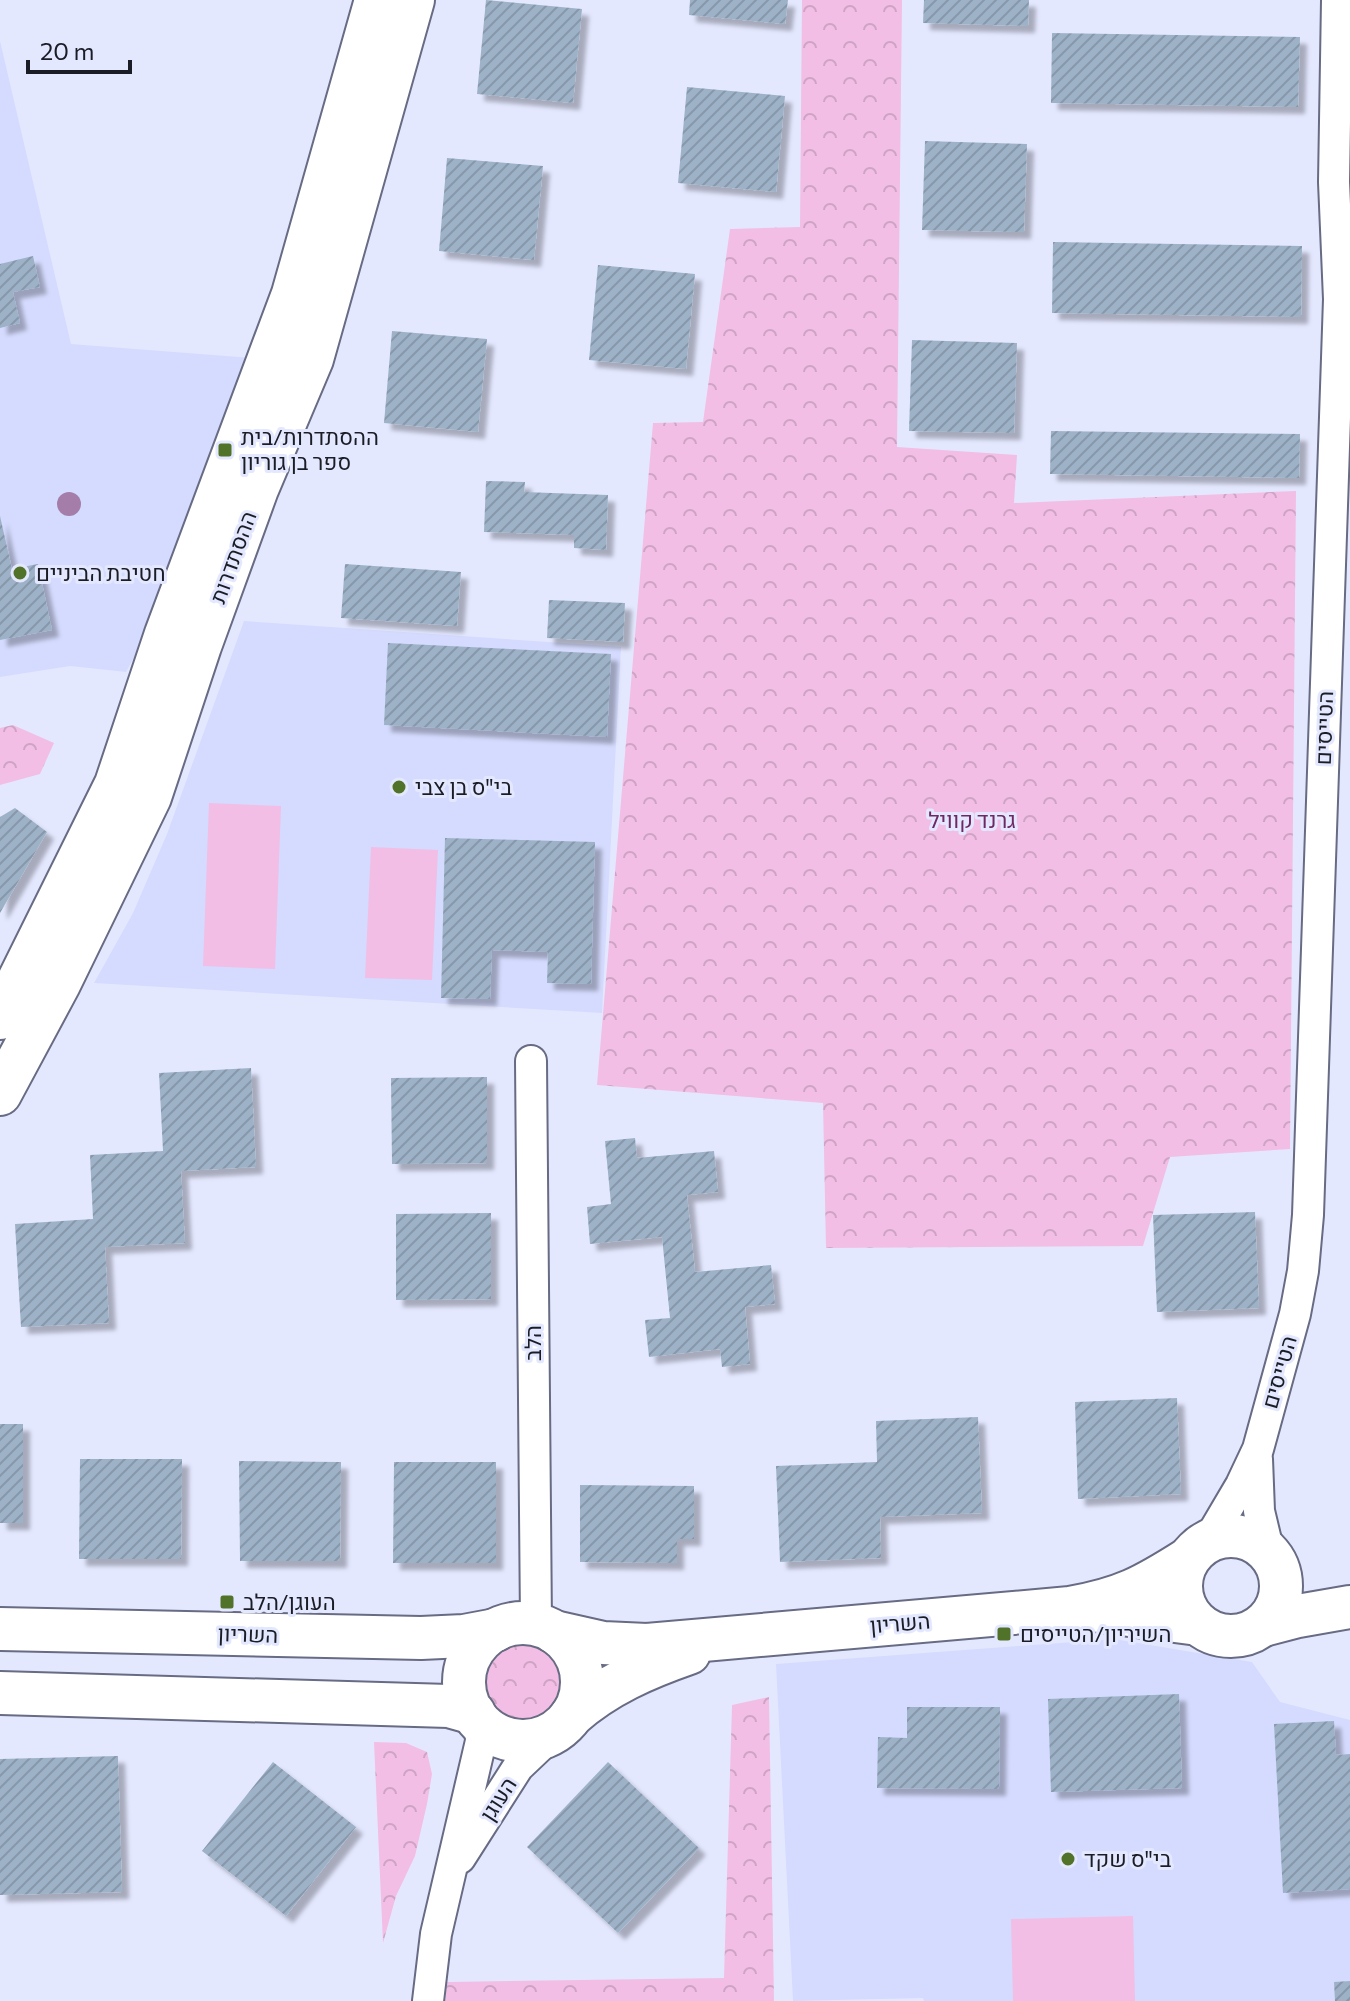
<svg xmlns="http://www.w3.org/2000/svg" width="1350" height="2001" font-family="Commissioner,Heebo,sans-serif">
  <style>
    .built { fill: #d4dbfe }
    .forest { fill: url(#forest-crowns) }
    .pitch { fill: #f2bee5 }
    .building { fill: url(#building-hatch); filter: url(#shadow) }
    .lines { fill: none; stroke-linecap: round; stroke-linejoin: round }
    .street-casing { stroke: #676b83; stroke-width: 34 }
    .secondary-casing { stroke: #676b83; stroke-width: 46 }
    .street { stroke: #fff; stroke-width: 30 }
    .secondary { stroke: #fff; stroke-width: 42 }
    .tree { fill: #a47ea9 }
    .poi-dot { fill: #517229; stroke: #e4e8ff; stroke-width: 3 }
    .labels { text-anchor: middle; stroke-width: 6; stroke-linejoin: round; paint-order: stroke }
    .poi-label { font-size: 22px; fill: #1a1c26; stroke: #e4e8ff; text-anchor: start }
    .street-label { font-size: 22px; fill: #1a1c26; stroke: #e4e8ff }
    .park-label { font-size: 22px; fill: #702863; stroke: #e4e8ff }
  </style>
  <defs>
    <pattern id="forest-crowns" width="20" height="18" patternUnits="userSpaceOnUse" patternTransform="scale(2)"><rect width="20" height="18" fill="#f2bee5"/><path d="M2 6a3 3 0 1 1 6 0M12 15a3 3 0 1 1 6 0" fill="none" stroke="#cfa3c4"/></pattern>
    <pattern id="building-hatch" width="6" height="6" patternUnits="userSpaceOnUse" patternTransform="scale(2)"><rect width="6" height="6" fill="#9db2c7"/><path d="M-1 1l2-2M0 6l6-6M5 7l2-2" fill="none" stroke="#8798ab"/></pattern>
    <filter id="shadow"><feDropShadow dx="7" dy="7" stdDeviation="2" flood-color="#0004"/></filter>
  </defs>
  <rect width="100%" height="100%" fill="#e4e8ff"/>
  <!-- built -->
  <g class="built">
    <path d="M 0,41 L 71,344 L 252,358 L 145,637 L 126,672 L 70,666 L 0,677 Z"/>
    <path d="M 244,621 L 621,647 L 602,1013 L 94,983 L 133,913 L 167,834 Z"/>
    <path d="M 1114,1639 L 1252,1662 L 1280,1702 L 1350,1720 L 1350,2001 L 924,2001 L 923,1998 L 793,2001 L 776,1664 Z"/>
  </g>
  <!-- forest -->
  <g class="forest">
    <path d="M 802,0 L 902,0 L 897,447 L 1017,455 L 1014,503 L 1296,491 L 1290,1149 L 1170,1157 L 1143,1246 L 826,1248 L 823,1103 L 597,1085 L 653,423 L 703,422 L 730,229 L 800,227 Z"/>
    <path d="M 13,725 L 54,743 L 40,774 L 0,785 L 0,728 Z"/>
    <circle cx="523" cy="1682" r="41"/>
    <path d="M 769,1697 L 774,2001 L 445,2001 L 447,1982 L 724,1978 L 732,1705 Z"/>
    <path d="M 374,1742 L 406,1743 L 427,1752 L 432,1774 L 427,1804 L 415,1856 L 396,1896 L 383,1943 Z"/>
  </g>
  <!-- pitch -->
  <g class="pitch">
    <path d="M 209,803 L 281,806 L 275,969 L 203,966 Z"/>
    <path d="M 371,847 L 438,850 L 432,980 L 365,978 Z"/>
    <path d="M 1133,1916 L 1135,2001 L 1013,2001 L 1011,1919 Z"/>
  </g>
  <!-- building -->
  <g class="building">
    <path d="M 486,0 L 582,9 L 573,103 L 477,94 Z"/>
    <path d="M 690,0 L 788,0 L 785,24 L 689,15 Z"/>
    <path d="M 924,0 L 1029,0 L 1028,26 L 923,23 Z"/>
    <path d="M 1052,33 L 1300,37 L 1298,107 L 1051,103 Z"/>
    <path d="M 687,87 L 785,96 L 776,192 L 678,183 Z"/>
    <path d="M 925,141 L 1027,144 L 1024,232 L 922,230 Z"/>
    <path d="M 447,158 L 543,166 L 534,260 L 439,251 Z"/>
    <path d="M 1053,242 L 1302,246 L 1301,317 L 1052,313 Z"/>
    <path d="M 33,256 L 40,287 L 13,292 L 20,323 L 0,328 L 0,264 Z"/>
    <path d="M 598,265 L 695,274 L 686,369 L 589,360 Z"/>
    <path d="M 392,331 L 487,339 L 478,432 L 384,423 Z"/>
    <path d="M 912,340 L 1017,343 L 1014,433 L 909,431 Z"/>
    <path d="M 1051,431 L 1300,434 L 1299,478 L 1050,474 Z"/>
    <path d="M 486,481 L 525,482 L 524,492 L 608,495 L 606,550 L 574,548 L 574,535 L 484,532 Z"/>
    <path d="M 0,516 L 12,569 L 38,564 L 52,630 L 0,640 Z"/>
    <path d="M 345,564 L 461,572 L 457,626 L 341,618 Z"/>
    <path d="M 549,600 L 625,603 L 623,642 L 547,638 Z"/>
    <path d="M 388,643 L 611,654 L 607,737 L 384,725 Z"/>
    <path d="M 15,808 L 47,832 L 0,913 L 0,817 Z"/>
    <path d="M 445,838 L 595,842 L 591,984 L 547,983 L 548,952 L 492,950 L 490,999 L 441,998 Z"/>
    <path d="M 251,1068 L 256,1167 L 181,1171 L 185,1243 L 105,1247 L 109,1323 L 21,1327 L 15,1224 L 93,1219 L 90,1155 L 163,1151 L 159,1073 Z"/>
    <path d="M 487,1077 L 487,1163 L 392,1164 L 391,1078 Z"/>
    <path d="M 635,1138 L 637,1158 L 714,1151 L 718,1192 L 687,1195 L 695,1272 L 771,1265 L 775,1304 L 745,1307 L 750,1364 L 722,1367 L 720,1349 L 649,1357 L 645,1320 L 670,1318 L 662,1237 L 590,1244 L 587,1207 L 611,1204 L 605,1141 Z"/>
    <path d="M 1255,1212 L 1259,1308 L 1157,1312 L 1153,1215 Z"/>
    <path d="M 491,1213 L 491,1299 L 396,1300 L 396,1214 Z"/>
    <path d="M 1177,1398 L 1181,1494 L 1078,1499 L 1075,1402 Z"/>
    <path d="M 978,1417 L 982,1513 L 880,1517 L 881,1558 L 780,1562 L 776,1466 L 877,1462 L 876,1421 Z"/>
    <rect x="0" y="1424" width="23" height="99"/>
    <path d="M 80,1459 L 182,1459 L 181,1559 L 79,1559 Z"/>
    <path d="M 239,1461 L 341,1462 L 340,1561 L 240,1561 Z"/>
    <path d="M 394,1462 L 496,1462 L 496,1563 L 393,1563 Z"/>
    <path d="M 580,1485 L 694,1486 L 694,1539 L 677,1539 L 677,1563 L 580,1562 Z"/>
    <path d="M 1179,1694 L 1182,1788 L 1051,1792 L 1048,1699 Z"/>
    <path d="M 907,1707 L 1000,1707 L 999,1789 L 877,1788 L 878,1737 L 907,1738 Z"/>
    <path d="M 1334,1721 L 1336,1755 L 1350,1754 L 1350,1889 L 1283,1893 L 1274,1724 Z"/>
    <path d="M 118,1756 L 122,1892 L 0,1895 L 0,1759 Z"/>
    <path d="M 273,1762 L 356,1827 L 286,1916 L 202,1851 Z"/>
    <path d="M 608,1762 L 699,1848 L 618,1933 L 527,1847 Z"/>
    <path d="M 1350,1981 L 1350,2001 L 1335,2001 L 1334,1982 Z"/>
  </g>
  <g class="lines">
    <defs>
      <g id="street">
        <path d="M 531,1061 L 536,1624"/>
        <path d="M 1257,1459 L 1259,1511 L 1269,1553"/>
        <path d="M 1208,1541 L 1241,1485 L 1258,1449 L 1295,1314 L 1303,1271 L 1308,1215 L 1339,299 L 1334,182 L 1337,0"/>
        <path d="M 460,1858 L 518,1767 L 557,1730"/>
        <path d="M 428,2001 L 436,1934 L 481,1741 L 480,1721"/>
      </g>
      <g id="secondary">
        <path d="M 0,1018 L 116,784 L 166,634 L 293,294 L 376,0"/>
        <path d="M 0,1094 L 59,984 L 150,797 L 200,646 L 257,489 L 312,359 L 413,0"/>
        <circle cx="1231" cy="1586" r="50"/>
        <path d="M 1091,1610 L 1198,1624"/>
        <circle cx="523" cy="1682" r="59"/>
        <path d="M 1263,1625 L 1298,1616 L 1350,1607"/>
        <path d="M 0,1629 L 421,1638 L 464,1636 L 496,1630"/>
        <path d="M 554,1632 L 603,1643 L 647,1645 L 1070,1608 C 1122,1599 1144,1587 1188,1559"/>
        <path d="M 0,1693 L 449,1706 L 474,1713"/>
        <path d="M 571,1716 C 606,1685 646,1668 689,1653"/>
      </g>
    </defs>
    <!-- street casing -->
    <use href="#street" class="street-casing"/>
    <!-- secondary casing -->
    <use href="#secondary" class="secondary-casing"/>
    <!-- street -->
    <use href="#street" class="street"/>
    <!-- secondary -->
    <use href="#secondary" class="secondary"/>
  </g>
  <!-- trees -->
  <circle class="tree" cx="69" cy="504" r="12"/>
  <!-- markers -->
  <g class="poi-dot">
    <rect x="217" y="442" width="16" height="16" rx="4"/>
    <circle cx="20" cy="573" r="8"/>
    <circle cx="399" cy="787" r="8"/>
    <rect x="219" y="1594" width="16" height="16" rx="4"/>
    <rect x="996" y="1626" width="16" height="16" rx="4"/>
    <circle cx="1068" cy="1859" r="8"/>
  </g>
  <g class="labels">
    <!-- poi labels -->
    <g class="poi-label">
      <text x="241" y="445">ההסתדרות/בית<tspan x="241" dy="25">ספר בן גוריון</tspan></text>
      <text x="36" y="581">חטיבת הביניים</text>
      <text x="415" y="795">בי"ס בן צבי</text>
      <text x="243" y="1610">העוגן/הלב</text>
      <text x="1020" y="1642">השיריון/הטייסים</text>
      <text x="1084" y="1867">בי"ס שקד</text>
    </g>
    <!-- street labels -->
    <g class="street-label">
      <text transform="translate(233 557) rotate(-70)" y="8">ההסתדרות</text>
      <text transform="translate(1324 728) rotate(-88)" y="8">הטייסים</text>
      <text transform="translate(533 1343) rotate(-90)" y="8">הלב</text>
      <text transform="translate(1279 1372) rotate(-74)" y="8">הטייסים</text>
      <text transform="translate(900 1623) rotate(-5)" y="8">השריון</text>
      <text transform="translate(248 1634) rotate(2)" y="8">השריון</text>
      <text transform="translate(498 1799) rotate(-57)" y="8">העוגן</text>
    </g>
    <!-- park labels -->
    <g class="park-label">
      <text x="972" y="828">גרנד קוויל</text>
    </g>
  </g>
  <!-- scale -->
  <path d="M28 60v12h102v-12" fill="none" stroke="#1a1c26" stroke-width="4"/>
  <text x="40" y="60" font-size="24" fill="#1a1c26" stroke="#e4e8ff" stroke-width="6" paint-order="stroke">20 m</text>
</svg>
